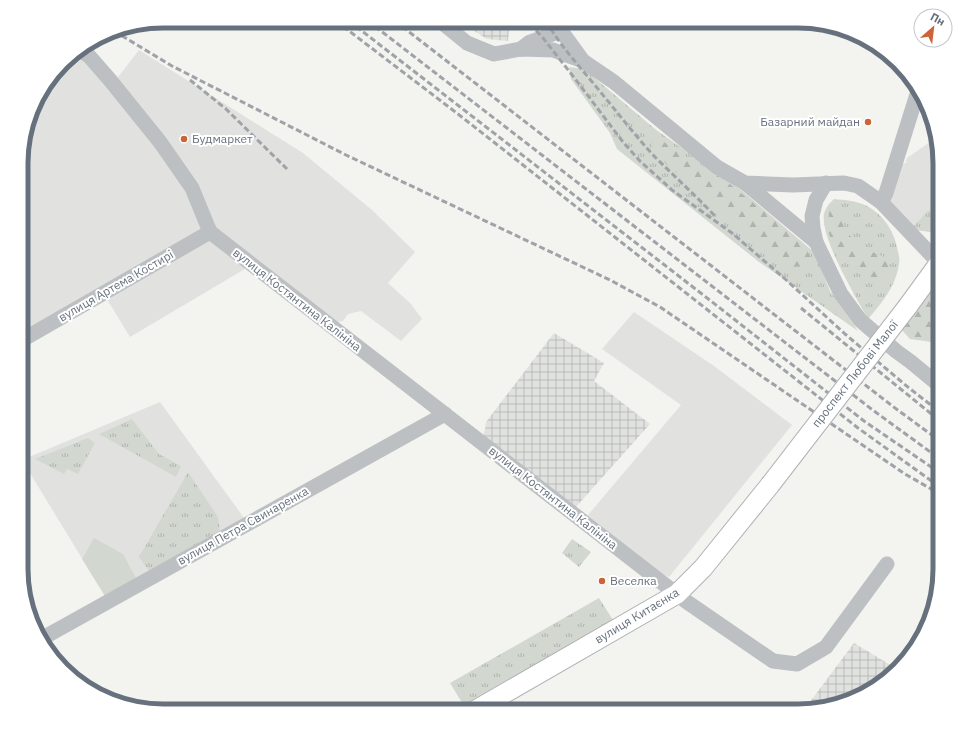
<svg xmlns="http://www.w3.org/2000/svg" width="961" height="732" font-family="'IBM Plex Sans',sans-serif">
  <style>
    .built { fill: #e1e2e0 }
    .industrial { fill: url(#industrial-grid) }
    .grass { fill: url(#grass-tufts) }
    .forest { fill: url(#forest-firs) }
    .garden { fill: #d2d8d0 }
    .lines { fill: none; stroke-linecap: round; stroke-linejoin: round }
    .major-casing { stroke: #afb2b6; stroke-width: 21 }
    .minor { stroke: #bdc0c3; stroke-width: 15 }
    .major { stroke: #fff; stroke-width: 19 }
    .rail { stroke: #9fa3a8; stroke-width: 3; stroke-dasharray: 6 3; stroke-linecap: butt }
    .major-bridge-casing { stroke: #afb2b6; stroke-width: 21; stroke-linecap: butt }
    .major-bridge { stroke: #fff; stroke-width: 19 }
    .poi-dot { fill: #cc6437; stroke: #fff; stroke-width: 1.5 }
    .labels { text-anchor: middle; stroke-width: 4; stroke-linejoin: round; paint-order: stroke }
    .poi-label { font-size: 12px; fill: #66717d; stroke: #fff; text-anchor: start }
    .street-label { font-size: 12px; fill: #66717d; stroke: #fff }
    .rim { fill: none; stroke: #66717d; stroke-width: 5 }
  </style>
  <defs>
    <pattern id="industrial-grid" width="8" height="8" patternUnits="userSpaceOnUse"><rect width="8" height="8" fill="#e1e2e0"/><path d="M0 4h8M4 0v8" fill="none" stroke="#babcbb"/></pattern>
    <pattern id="grass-tufts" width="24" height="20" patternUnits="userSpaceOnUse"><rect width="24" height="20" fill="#d2d8d0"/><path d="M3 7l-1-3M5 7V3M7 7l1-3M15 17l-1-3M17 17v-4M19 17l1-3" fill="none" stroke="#aeb4ae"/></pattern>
    <pattern id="forest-firs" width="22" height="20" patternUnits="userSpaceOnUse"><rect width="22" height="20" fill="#d2d8d0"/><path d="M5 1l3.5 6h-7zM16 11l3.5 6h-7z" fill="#aeb4ae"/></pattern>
  </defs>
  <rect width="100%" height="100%" fill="#f3f3f0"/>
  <!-- built -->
  <g class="built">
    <path d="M 84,48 L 115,81 L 139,50 L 303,153 L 372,210 L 415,252 L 388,283 L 411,304 L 422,319 L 401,341 L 361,311 L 348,314 L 343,321 L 332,323 L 255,263 L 130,337 L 102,291 L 22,337 L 22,144 L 40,92 L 70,56 Z"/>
    <path d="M 933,140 L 935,143 L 940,163 L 940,202 L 934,209 L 927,211 L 913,227 L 881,202 L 897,165 L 906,163 L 907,158 Z"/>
    <path d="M 634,312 L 714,366 L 792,425 L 669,577 L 658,572 L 588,515 L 681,405 L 602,349 Z"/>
    <path d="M 160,402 L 244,518 L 105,596 L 22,460 Z"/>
  </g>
  <!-- industrial -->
  <g class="industrial">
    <path d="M 458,21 L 534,21 L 522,28 L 509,30 L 508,41 L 487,39 Z"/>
    <path d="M 554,333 L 604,363 L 594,381 L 650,424 L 575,508 L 484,436 L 486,422 Z"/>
    <path d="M 854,643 L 897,669 L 860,696 L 804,710 Z"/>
  </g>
  <!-- grass -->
  <g class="grass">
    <path d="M 569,67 L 584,69 L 655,129 L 741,190 L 815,253 L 830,291 L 858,331 L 759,262 L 617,149 L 610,133 L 571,79 Z"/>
    <path d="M 925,100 L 925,101 L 935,143 L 923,117 Z"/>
    <path d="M 834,199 C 845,200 857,201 867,206 C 884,215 895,232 898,252 C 899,256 900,260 899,264 C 896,286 882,303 868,319 C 856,297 820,238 824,214 C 826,207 829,204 834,199 Z"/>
    <path d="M 940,202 L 940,229 L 930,232 L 915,230 L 913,227 L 927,211 L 934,209 Z"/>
    <path d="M 132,419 L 159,454 L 181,466 L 176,477 L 99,434 Z"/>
    <path d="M 88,438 L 95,443 L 78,474 L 67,469 L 64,474 L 35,459 Z"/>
    <path d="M 188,472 L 218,517 L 220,531 L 149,571 L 139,557 Z"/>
    <path d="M 572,539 L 591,552 L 579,567 L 562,553 Z"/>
    <path d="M 599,598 L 613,620 L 464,706 L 450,683 Z"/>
  </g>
  <!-- forest -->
  <g class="forest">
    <path d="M 659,138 L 677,152 L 716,173 L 802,242 L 812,260 L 804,266 L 787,267 L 768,255 L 731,219 L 693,185 L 667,165 L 651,145 Z"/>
    <path d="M 835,206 L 840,208 L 843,226 L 860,249 L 870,251 L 889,259 L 888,269 L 882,284 L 870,282 L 837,254 L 828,231 L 829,211 Z"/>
    <path d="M 940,276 L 940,336 L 932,342 L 910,339 L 901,329 Z"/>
  </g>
  <!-- garden -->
  <path class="garden" d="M 94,538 L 123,554 L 136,578 L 105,596 L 82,559 Z"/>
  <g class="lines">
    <defs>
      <g id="major">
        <path d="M 908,306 L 940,262"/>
        <path d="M 474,711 L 677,594 L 703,568 L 770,485"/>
      </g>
    </defs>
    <!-- major casing -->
    <use href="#major" class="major-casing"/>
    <!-- minor -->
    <g class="minor">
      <path d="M 440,21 L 467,43 L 494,54 L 521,49 L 553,50 L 583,61 L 614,82 L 717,167 L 745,183 L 793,185 L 844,183 L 858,186 L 881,202 L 939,263"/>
      <path d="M 561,21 L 559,28 L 583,61"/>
      <path d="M 521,49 L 530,42 L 553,34 L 559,28"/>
      <path d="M 80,50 L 89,56 L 110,80 L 160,142 L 192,188 L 210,232"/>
      <path d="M 745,183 L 816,242"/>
      <path d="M 826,183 L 816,200 L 812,216 L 813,228 L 816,242 L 841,294 L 860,320 L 896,351 L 911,362 L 940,386"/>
      <path d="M 881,202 L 886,193 L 918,91"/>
      <path d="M 210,232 L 687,602 L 773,661 L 797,664 L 826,647 L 887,564"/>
      <path d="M 22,340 L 210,232"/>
      <path d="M 41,639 L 445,414"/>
    </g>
    <!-- major -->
    <use href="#major" class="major"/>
    <!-- rail -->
    <g class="rail">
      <path d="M 336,21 L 458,114 L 858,428 L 940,487"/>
      <path d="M 349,21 L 702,294 L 864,421 L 940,473"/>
      <path d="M 368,21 L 874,411 L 940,459"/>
      <path d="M 395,21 L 895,408 L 940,441"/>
      <path d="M 546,21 C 558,42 573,59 588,77 C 611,104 631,131 655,157 C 675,177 696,196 716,217"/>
      <path d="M 530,24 L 543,38 L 576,80 L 623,142 L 640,161 L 672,190 L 732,233 L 784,278 L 845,334 L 909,388 L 940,412"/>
      <path d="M 114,31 L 172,66 L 346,155 L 610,280 L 660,307 L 905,474 L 940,494"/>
      <path d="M 190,80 L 226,109 L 287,169"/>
      <path d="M 801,308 L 940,421"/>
    </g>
    <defs>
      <path id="major-bridge" d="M 770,485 L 908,306"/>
    </defs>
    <!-- major-bridge casing -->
    <use href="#major-bridge" class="major-bridge-casing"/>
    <!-- major-bridge -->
    <use href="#major-bridge" class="major-bridge"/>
  </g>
  <!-- markers -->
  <g class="poi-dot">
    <circle cx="868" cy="122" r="4"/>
    <circle cx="184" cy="139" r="4"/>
    <circle cx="602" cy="581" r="4"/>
  </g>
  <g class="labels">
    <!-- poi labels -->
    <g class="poi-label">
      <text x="860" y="126" text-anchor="end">Базарний майдан</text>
      <text x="192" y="143">Будмаркет</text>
      <text x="610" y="585">Веселка</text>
    </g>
    <!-- street labels -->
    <g class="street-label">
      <text transform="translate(116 286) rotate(-30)" y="4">вулиця Артема Костирі</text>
      <text transform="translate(297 300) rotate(38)" y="4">вулиця Костянтина Калініна</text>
      <text transform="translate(855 374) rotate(-52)" y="4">проспект Любові Малої</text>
      <text transform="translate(553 498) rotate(38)" y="4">вулиця Костянтина Калініна</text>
      <text transform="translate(243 526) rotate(-29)" y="4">вулиця Петра Свинаренка</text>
      <text transform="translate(637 616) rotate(-31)" y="4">вулиця Китаєнка</text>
    </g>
  </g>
  <!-- crop -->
  <path d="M0 0H961V732H0ZM163 28H798A135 135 0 0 1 933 163V569A135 135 0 0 1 798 704H163A135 135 0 0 1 28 569V163A135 135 0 0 1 163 28Z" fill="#fff" fill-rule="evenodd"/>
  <path class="rim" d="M163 28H798A135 135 0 0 1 933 163V569A135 135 0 0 1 798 704H163A135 135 0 0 1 28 569V163A135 135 0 0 1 163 28Z"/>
  <!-- north arrow -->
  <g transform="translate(933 28) rotate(28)"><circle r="19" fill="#ffffff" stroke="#c2c6cb"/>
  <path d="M0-3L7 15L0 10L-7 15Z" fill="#cc6437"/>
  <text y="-6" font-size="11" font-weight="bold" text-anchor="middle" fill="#66717d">Пн</text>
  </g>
</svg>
